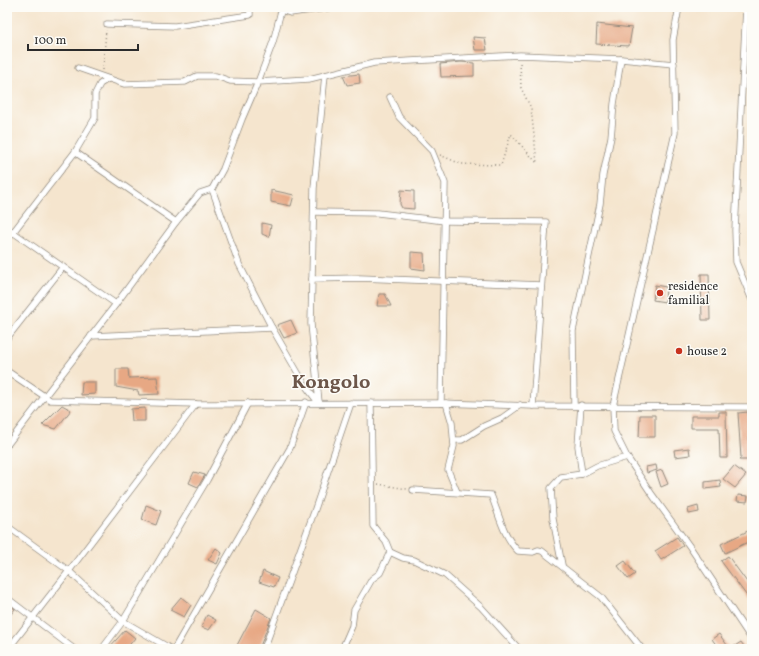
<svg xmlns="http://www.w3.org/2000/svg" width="759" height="656" font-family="Vollkorn,serif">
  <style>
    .building { fill: #e7a884 }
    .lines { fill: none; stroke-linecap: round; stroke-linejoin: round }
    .minor-casing { stroke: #90887c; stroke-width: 7 }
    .path { stroke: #90887c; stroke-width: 1.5; stroke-dasharray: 1 3; stroke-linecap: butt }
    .minor { stroke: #fff; stroke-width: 5.5 }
    .poi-dot { fill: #c8321e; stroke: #fdfcf7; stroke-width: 1.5 }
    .labels { text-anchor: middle; stroke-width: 3; stroke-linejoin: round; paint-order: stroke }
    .poi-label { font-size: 12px; fill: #2b2b2b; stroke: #fdfcf7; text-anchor: start }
    .town-label { font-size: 20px; font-weight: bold; fill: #6d574a; stroke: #fdfcf7 }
  </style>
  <rect width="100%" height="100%" fill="#fdfcf7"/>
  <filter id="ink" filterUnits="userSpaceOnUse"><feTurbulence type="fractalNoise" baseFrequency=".025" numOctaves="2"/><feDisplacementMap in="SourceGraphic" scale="8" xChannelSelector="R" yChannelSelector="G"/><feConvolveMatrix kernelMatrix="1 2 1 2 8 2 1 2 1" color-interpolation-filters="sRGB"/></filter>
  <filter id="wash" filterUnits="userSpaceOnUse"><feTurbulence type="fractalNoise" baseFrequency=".012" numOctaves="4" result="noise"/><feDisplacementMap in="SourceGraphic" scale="16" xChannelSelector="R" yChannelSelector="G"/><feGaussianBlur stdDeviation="0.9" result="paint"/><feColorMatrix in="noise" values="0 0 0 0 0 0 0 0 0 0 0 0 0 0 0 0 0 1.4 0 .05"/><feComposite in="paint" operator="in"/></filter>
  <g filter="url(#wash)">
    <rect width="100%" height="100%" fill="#f5e5ce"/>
    <g id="blocks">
      <!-- building -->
      <g class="building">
        <path d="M 597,24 L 632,28 L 629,46 L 596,44 Z"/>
        <path d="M 473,37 L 485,38 L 487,50 L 475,50 Z"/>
        <path d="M 461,62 L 474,63 L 474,76 L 441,77 L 440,64 Z"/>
        <path d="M 359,74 L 360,83 L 347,85 L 343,76 Z"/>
        <path d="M 271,190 L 294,195 L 291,206 L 271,202 Z"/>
        <path d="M 401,190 L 414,191 L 414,209 L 402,208 L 400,204 Z"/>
        <path d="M 262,223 L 271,225 L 269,237 L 262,234 Z"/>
        <path d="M 411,252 L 424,253 L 425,270 L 411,268 Z"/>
        <path d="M 701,274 L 709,274 L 710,320 L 702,320 Z"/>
        <path d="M 655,285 L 666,287 L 665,302 L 653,300 Z"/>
        <path d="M 379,294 L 385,294 L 391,306 L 377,306 Z"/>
        <path d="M 291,320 L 297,333 L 284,338 L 277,325 Z"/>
        <path d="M 116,369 L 128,369 L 129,378 L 157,377 L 159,394 L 139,395 L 138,391 L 116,387 Z"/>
        <path d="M 82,382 L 95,382 L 95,394 L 81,395 Z"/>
        <path d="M 62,405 L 71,410 L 56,429 L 42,425 Z"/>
        <path d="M 145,408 L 145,421 L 132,421 L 131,409 Z"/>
        <path d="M 719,412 L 726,412 L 727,458 L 720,458 L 719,428 L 691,428 L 691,416 L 719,416 Z"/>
        <path d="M 748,412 L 750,460 L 739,460 L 741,458 L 738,413 Z"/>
        <path d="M 640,415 L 655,415 L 655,437 L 639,437 Z"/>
        <path d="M 689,448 L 690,455 L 675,457 L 674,450 Z"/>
        <path d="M 656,465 L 657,470 L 647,473 L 646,467 Z"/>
        <path d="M 734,466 L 746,475 L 735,488 L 723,479 Z"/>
        <path d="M 662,470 L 668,484 L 661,487 L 656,472 Z"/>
        <path d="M 194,472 L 205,475 L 198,487 L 189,483 Z"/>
        <path d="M 720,480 L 721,487 L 705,489 L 705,482 Z"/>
        <path d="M 738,495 L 748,496 L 747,502 L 737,501 Z"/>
        <path d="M 146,505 L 161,511 L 156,525 L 142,520 Z"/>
        <path d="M 698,506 L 699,512 L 689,514 L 688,509 Z"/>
        <path d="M 752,529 L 752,540 L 725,553 L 721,544 Z"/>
        <path d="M 677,537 L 683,546 L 661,560 L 655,551 Z"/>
        <path d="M 216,548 L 222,553 L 217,564 L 208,560 Z"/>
        <path d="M 728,556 L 752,589 L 752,603 L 721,561 Z"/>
        <path d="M 625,561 L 635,574 L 628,579 L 618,566 Z"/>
        <path d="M 263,571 L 278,578 L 274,587 L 259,582 Z"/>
        <path d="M 181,597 L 191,605 L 184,617 L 170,610 Z"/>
        <path d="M 7,603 L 15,609 L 7,619 Z"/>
        <path d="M 256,609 L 271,618 L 259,649 L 235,649 Z"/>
        <path d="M 207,615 L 216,620 L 209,630 L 201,627 Z"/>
        <path d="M 125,630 L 135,638 L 126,649 L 108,649 Z"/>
        <path d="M 719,634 L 730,649 L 719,649 L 712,639 Z"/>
        <path d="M 741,642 L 746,649 L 730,649 Z"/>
      </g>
    </g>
  </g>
  <g filter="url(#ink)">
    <use href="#blocks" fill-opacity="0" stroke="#90887c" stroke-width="1"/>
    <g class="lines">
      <defs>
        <g id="minor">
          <path d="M 679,7 L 673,40 L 675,133 L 613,406 L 614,431 L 627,457 L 651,493 L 690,547 L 752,640"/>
          <path d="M 746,7 L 735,230 L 736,262 L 752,300"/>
          <path d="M 281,10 L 290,13 L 334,7"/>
          <path d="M 107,24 L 175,26 L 250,15 L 250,7"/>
          <path d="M 78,68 L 124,84 L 185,82 L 197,76 L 216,76 L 230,81 L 258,82 L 309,79 L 374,63 L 520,55 L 621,59"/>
          <path d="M 390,97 L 399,117 L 432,151 L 445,183 L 441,403"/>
          <path d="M 75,152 L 176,222"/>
          <path d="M 212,189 L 239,264 L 272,328 L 305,385 L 318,402"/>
          <path d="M 314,212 L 378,213 L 445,221 L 546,222 L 533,406"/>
          <path d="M 7,228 L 116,304"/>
          <path d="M 7,240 L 75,152 L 95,118 L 95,94 L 100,84 L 108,79"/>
          <path d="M 312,279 L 360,278 L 541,285"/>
          <path d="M 91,336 L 272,328"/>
          <path d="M 7,338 L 63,267"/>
          <path d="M 7,371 L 50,400 L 196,404 L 441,403 L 533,406 L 752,407"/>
          <path d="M 319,402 L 311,324 L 314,188 L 325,75"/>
          <path d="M 446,403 L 452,423 L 454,446 L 448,470 L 457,492"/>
          <path d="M 574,405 L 573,331 L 600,204 L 603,175 L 611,137 L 614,104 L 621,59 L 674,64"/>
          <path d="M 454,440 L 462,440 L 484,426 L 502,418 L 520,405"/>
          <path d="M 7,445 L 116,304 L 176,222 L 200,193 L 212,189 L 223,169 L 242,119 L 258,82 L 273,42 L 282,7"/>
          <path d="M 582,474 L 597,466 L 627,457"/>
          <path d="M 413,490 L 491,495 C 499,514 503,536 518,551 L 533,552 L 538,550 L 542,551 L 601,597 L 642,649"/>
          <path d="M 7,526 L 69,571 L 123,621 L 171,649"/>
          <path d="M 390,552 L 403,558 L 414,560 L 445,575 L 481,607 L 519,649"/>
          <path d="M 562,565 L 553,519 L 551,488 L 561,477 L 582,474 L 578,446 L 581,405"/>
          <path d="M 7,598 L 74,649"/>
          <path d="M 8,649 L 69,571 L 196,404"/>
          <path d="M 102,649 L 123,621 L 207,480 L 248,403"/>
          <path d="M 174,649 L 290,448 L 306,402"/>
          <path d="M 264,649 L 314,512 L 351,403"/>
          <path d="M 342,649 L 352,626 L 354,610 L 372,579 L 380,573 L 390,552 L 386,542 L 373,526 L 371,403"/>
        </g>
      </defs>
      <!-- minor casing -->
      <use href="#minor" class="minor-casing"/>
      <!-- path -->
      <g class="path">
        <path d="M 103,70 L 106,30"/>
        <path d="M 440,155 L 461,164 L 501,165 L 511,134 L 537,163 L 531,108 L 521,88 L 520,61"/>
        <path d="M 378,484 L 407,489"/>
      </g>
      <!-- minor -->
      <use href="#minor" class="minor"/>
    </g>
  </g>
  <!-- markers -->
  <g class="poi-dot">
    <circle cx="660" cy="293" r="4"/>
    <circle cx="679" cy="351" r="4"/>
  </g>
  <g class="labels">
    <!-- poi labels -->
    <g class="poi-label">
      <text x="668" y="290">residence<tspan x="668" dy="14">familial</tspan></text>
      <text x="687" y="355">house 2</text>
    </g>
    <!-- town labels -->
    <g class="town-label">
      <text x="331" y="388">Kongolo</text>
    </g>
  </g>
  <!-- margin -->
  <rect width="759" height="656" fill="none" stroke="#fdfcf7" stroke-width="24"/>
  <!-- scale -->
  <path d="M28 44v6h110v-6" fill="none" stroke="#2b2b2b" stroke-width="2"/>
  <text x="34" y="44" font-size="12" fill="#2b2b2b" stroke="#fdfcf7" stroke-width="3" paint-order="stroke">100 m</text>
</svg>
